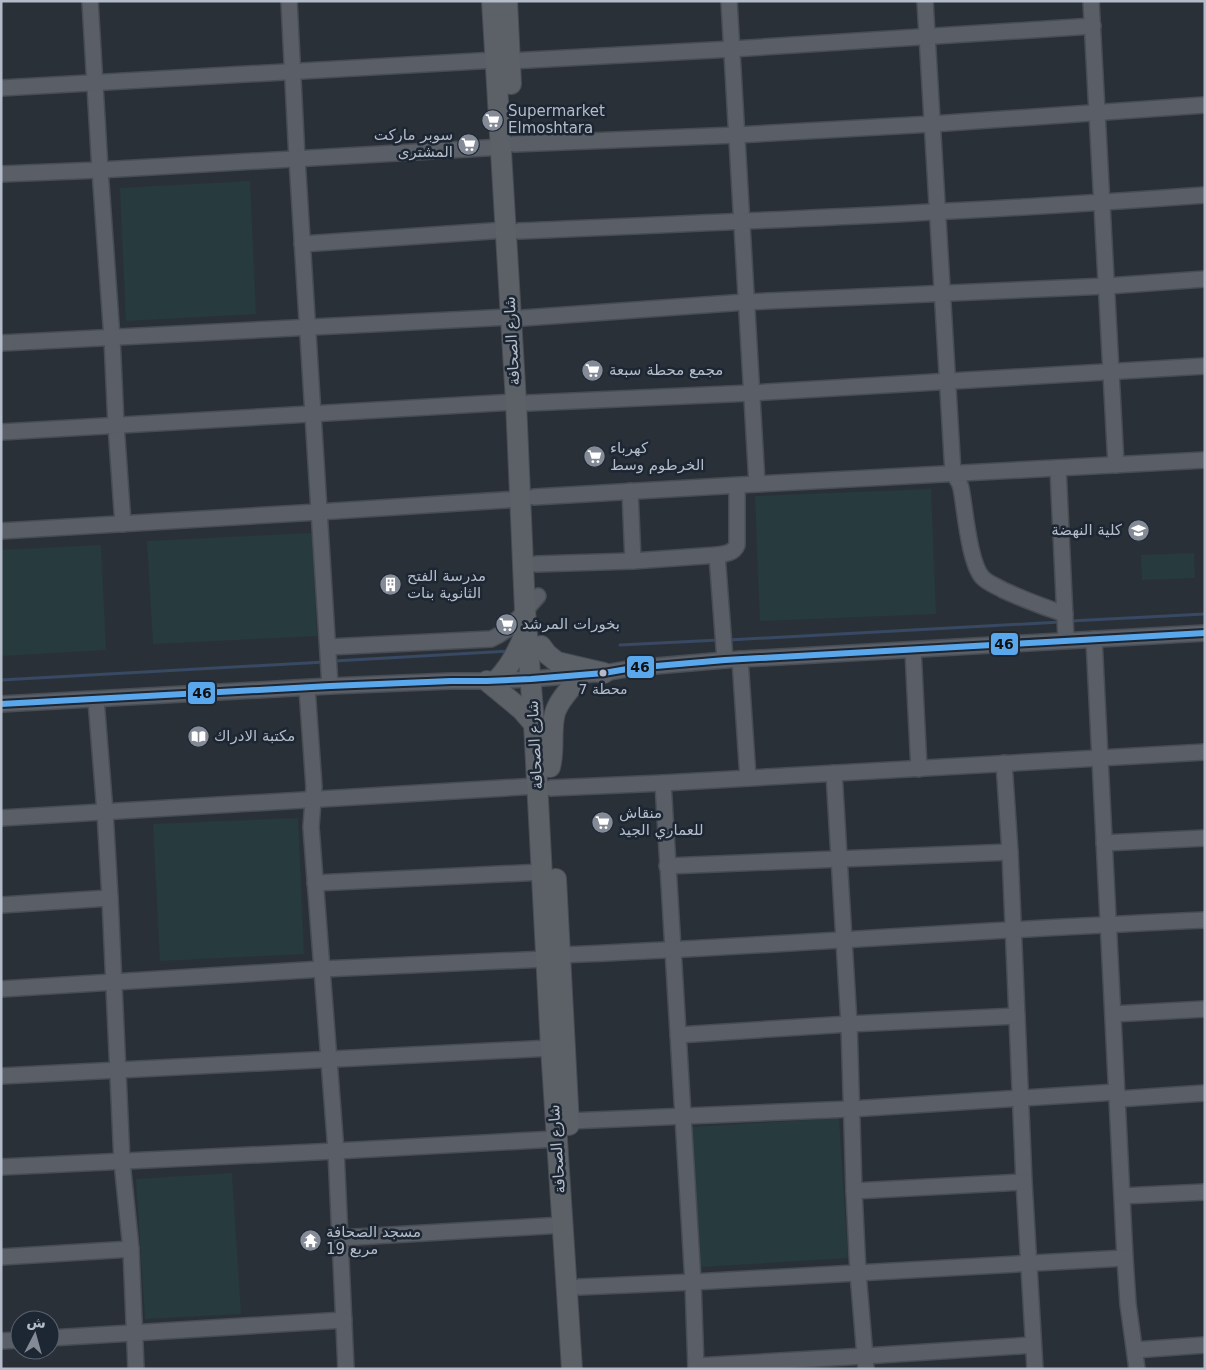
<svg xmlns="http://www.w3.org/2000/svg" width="1206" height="1370" font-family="'DejaVu Sans','Noto Naskh Arabic',sans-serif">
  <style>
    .green { fill: #273a3e }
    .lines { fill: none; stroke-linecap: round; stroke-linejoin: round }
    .stream { stroke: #384963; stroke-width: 3 }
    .minor-casing { stroke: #484c53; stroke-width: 18 }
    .major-casing { stroke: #484c55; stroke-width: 22 }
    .minor { stroke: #5a5e66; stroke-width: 15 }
    .major { stroke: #5c6168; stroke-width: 20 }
    .bus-1-casing { stroke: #1d2633; stroke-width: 10 }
    .bus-1 { stroke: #5aa8eb; stroke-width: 6 }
    .bus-dot { fill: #b4bcc9; stroke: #1d2633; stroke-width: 2 }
    .labels { text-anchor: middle; stroke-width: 5; stroke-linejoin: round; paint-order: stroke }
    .bus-label { font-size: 14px; fill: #b4bcc9; stroke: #1d2633 }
    .poi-label { font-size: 15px; fill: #b4bcc9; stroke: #1d2633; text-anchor: start }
    .street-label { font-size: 15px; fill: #b4bcc9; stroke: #1d2633 }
    .line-badge { stroke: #1d2633; stroke-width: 2 }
    .pale-badge-label { font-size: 14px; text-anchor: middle; font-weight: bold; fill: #111 }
  </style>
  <rect width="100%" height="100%" fill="#2a3038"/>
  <!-- green -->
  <g class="green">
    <path d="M 250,181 L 256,314 L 126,321 L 120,188 Z"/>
    <path d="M 931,489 L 936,614 L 760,621 L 755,496 Z"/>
    <path d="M 312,533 L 317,636 L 153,644 L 147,541 Z"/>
    <path d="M 101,545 L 106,650 L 1,656 L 1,550 Z"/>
    <path d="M 1194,553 L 1195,578 L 1142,580 L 1141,555 Z"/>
    <path d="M 298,818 L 304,954 L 160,961 L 153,824 Z"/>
    <path d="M 839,1118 L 848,1258 L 701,1267 L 691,1127 Z"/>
    <path d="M 232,1173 L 241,1314 L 145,1319 L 136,1179 Z"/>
  </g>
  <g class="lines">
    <!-- stream -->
    <g class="stream">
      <path d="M 1070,621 L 1205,614"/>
      <path d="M 728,640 L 1061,622"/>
      <path d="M 620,645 L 719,640"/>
      <path d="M 334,661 L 510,651"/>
      <path d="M 1,680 L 325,662"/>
    </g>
    <defs>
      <g id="minor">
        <path d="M 90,1 L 100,170 L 112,338 L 116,425 L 123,524"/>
        <path d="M 289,1 L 297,159 L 330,686"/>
        <path d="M 729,1 L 757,484"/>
        <path d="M 925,1 L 953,473 L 959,482 L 961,488 C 965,508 969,564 983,578 C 988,583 996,586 1003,590 C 1023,599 1043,607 1065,614"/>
        <path d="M 1091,1 L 1116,465"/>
        <path d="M 510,61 L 732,49 L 1093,26"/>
        <path d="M 1,88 L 496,60"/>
        <path d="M 514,144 L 737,135 L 932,124 L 1205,105"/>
        <path d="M 1,174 L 100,170 L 502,147"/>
        <path d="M 519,231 C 748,221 977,212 1205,195"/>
        <path d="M 302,244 L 506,230"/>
        <path d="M 523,318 L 746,302 L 1107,286 L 1205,279"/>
        <path d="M 1,343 L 511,317"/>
        <path d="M 528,403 L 751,393 L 1205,366"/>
        <path d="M 1,432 L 516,402"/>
        <path d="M 1058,468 L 1066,640"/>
        <path d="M 630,491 L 633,561"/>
        <path d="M 534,497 L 757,484 L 1205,460"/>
        <path d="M 1,531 L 318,512 L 520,499"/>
        <path d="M 536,564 L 633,561 L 717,555"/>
        <path d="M 1094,639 L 1125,1258 L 1128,1304 L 1137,1369"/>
        <path d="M 328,647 L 491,639 C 511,631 524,611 538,596"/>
        <path d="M 913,650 L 919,769"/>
        <path d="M 740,659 L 748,778"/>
        <path d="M 725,660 L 717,555 C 725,554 734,553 737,545 L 737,486"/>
        <path d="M 307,688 L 314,787 L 311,827 L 336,1151 L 346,1369"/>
        <path d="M 96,700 L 105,812 L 110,898 L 122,1162 L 131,1249 L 136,1369"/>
        <path d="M 1,704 L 330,686 L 451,681 L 487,681 L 531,679 L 604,673 L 633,668 L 725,660 L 1205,633"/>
        <path d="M 1004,763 L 1010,852 L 1024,1182 L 1035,1369"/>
        <path d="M 834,773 L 849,1024 L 854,1191 L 858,1273 L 866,1369"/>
        <path d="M 663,783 L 693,1282 L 696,1369"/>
        <path d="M 551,788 L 663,783 L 1205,752"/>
        <path d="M 1,818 L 537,786"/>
        <path d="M 1104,843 L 1205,838"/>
        <path d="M 667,866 L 1010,852"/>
        <path d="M 315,883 L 542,872"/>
        <path d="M 1,905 L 110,898"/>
        <path d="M 561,955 C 775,946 990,929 1205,920"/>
        <path d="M 1,989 L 322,969 L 546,959"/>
        <path d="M 1113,1014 L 1205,1009"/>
        <path d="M 678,1035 L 849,1024 L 1017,1016"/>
        <path d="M 1,1076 L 551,1048"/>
        <path d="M 1118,1099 L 1205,1093"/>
        <path d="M 569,1121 L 851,1109 L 1117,1092"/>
        <path d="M 1,1167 L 336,1151 L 556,1139"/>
        <path d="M 854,1191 L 1024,1182"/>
        <path d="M 1122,1196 L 1205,1192"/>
        <path d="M 339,1238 L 562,1225"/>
        <path d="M 1,1257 L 131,1249"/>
        <path d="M 579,1287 L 693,1282 L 1125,1258"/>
        <path d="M 50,1338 L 344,1320"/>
        <path d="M 1,1341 L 20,1340"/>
        <path d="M 1135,1350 L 1205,1345"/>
        <path d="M 696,1366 L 865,1356 L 1033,1345"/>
      </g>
      <g id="major">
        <path d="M 492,1 L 516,402 L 525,610 L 534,724 L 551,1048 L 572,1369"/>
        <path d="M 507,1 L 511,84"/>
        <path d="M 541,646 L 547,654 L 557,662 L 604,673"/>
        <path d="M 487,681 L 522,710 L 534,724"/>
        <path d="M 496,681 C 510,667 518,652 525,633"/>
        <path d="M 550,767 C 555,749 550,730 555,713 C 559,699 573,686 582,675"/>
        <path d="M 556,879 L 569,1125"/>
      </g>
    </defs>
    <!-- minor casing -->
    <use href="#minor" class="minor-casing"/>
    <!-- major casing -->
    <use href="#major" class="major-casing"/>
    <!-- minor -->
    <use href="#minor" class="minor"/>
    <!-- major -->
    <use href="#major" class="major"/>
    <defs>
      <path id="bus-1" d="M 1,704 L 330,686 L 451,681 L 487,681 L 531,679 L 604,673 L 633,668 L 725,660 L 1205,633"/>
    </defs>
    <!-- bus-1 casing -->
    <use href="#bus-1" class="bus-1-casing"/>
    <!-- bus-1 -->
    <use href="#bus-1" class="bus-1"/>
  </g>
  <!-- icons -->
  <defs>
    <symbol id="supermarket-disc" viewBox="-11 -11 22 22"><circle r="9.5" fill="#848b96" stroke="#1d2633"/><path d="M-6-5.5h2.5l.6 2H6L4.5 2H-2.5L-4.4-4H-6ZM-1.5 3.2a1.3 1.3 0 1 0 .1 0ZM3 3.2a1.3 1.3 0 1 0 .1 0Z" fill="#fff"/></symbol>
    <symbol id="university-disc" viewBox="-11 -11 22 22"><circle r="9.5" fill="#848b96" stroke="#1d2633"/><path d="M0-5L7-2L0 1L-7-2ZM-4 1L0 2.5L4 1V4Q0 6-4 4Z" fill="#fff"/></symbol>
    <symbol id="building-disc" viewBox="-11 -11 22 22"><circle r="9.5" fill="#848b96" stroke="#1d2633"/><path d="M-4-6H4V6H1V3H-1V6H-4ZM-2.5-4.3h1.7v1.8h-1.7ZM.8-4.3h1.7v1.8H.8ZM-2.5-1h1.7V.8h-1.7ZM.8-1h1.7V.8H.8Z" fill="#fff"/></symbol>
    <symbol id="library-disc" viewBox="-11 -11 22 22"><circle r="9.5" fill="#848b96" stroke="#1d2633"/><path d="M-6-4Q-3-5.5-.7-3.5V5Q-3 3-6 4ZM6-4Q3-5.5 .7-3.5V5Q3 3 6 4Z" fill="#fff"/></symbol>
    <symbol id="temple-disc" viewBox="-11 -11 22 22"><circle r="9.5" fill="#848b96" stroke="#1d2633"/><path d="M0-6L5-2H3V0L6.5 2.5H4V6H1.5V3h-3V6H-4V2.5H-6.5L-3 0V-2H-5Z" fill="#fff"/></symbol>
  </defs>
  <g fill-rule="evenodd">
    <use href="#supermarket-disc" x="480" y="108" width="25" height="25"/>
    <use href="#supermarket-disc" x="456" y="132" width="25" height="25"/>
    <use href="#supermarket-disc" x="580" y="358" width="25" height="25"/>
    <use href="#supermarket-disc" x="582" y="444" width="25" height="25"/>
    <use href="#university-disc" x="1126" y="518" width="25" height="25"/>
    <use href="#building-disc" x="378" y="572" width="25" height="25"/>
    <use href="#supermarket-disc" x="494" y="612" width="25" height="25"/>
    <use href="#library-disc" x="186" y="724" width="25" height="25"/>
    <use href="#supermarket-disc" x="590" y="810" width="25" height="25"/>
    <use href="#temple-disc" x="298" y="1228" width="25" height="25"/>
  </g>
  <!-- markers -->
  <circle class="bus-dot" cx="603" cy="673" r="4.5"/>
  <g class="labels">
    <!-- bus labels -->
    <g class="bus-label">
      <text x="603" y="694">محطة 7</text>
    </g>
    <!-- poi labels -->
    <g class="poi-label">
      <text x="508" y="116">Supermarket<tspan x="508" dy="17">Elmoshtara</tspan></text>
      <text x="453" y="140" text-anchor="end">سوبر ماركت<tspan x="453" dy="17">المشترى</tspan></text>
      <text x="609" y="375">مجمع محطة سبعة</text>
      <text x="610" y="453">كهرباء<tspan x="610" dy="17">الخرطوم وسط</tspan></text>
      <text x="1122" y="535" text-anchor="end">كلية النهضة</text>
      <text x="407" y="581">مدرسة الفتح<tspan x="407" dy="17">الثانوية بنات</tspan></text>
      <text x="522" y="629">بخورات المرشد</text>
      <text x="214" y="741">مكتبة الادراك</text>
      <text x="619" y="818">منقاش<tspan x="619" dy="17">للعماري الجيد</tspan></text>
      <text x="326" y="1237">مسجد الصحافة<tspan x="326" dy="17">مربع 19</tspan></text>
    </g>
    <!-- street labels -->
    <g class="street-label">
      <text transform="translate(512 341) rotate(-93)" y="5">شارع الصحافة</text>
      <text transform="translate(535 745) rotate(-93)" y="5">شارع الصحافة</text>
      <text transform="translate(557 1149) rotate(-94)" y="5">شارع الصحافة</text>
    </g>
  </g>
  <g class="line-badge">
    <rect x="990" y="632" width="29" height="24" rx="5" fill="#5aa8eb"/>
    <rect x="626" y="655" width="29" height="24" rx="5" fill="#5aa8eb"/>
    <rect x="187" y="681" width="29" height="24" rx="5" fill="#5aa8eb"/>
  </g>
  <g class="pale-badge-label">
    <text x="1004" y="649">46</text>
    <text x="640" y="672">46</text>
    <text x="202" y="698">46</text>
  </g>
  <!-- border -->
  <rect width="1206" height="1370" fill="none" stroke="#b4bcc9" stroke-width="5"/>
  <!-- north arrow -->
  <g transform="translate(35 1335) rotate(6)"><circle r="24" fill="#1d2633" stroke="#59626f"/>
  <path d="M0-4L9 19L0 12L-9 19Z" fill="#848b96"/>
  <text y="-8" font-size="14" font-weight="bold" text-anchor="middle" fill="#b4bcc9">ش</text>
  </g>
</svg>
